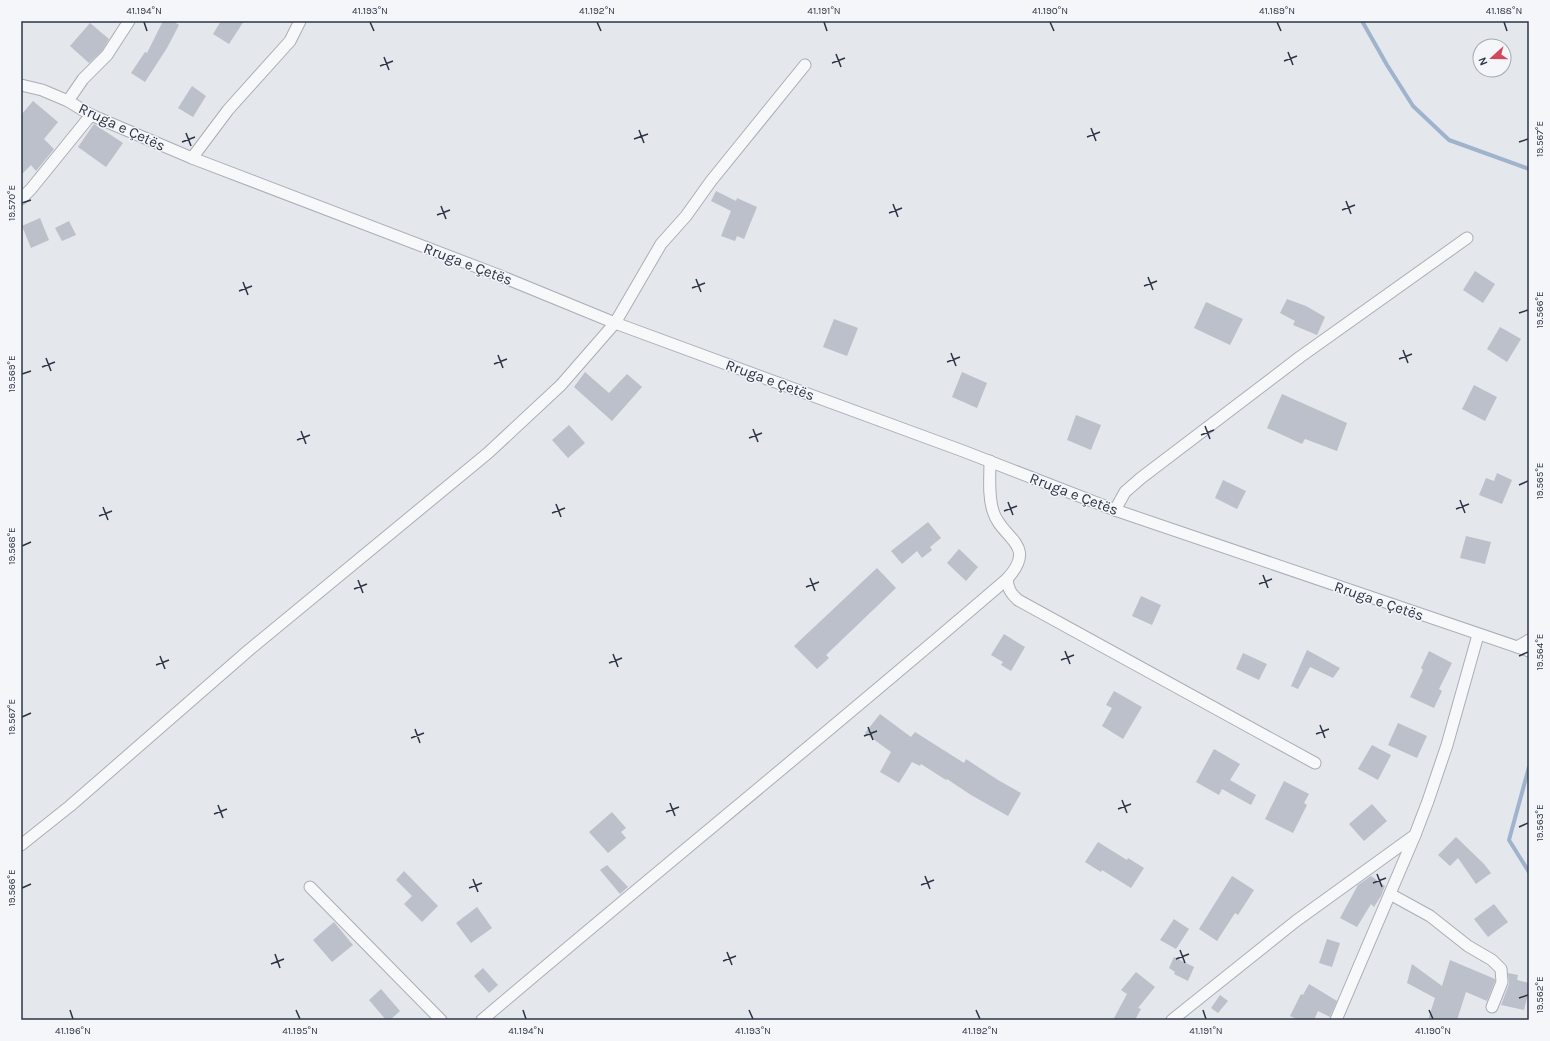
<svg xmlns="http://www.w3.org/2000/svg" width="1550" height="1041" font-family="Karla,sans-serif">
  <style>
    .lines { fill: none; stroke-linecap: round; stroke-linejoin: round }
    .stream { stroke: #9fb4cc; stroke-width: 4 }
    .building { fill: #bbc0ca }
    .street-casing { stroke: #a9aeb7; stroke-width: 13 }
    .street { stroke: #f7f8fa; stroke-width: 11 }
    .ticks { fill: none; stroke: #2b3445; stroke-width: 1.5 }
    .labels { text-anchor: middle; stroke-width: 3; stroke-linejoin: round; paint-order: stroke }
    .street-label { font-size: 15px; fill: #2b3445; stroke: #f4f6f9 }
    .neatline { fill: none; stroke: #2b3445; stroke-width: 1.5 }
    .ticks-label { font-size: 10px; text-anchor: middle; fill: #2b3445 }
  </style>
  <rect width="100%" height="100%" fill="#e4e7ec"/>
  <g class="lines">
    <!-- stream -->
    <g class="stream">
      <path d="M 1362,21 L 1387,65 L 1413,106 L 1449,140 L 1529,169"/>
      <path d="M 1529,767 L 1509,840 L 1529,872"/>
    </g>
  </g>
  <!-- building -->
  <g class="building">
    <path d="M 163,21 L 173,21 L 179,25 L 167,48 L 145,82 L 131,73 L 145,52 L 147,53 Z"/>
    <path d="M 221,21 L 244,21 L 229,44 L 213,34 Z"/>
    <path d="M 90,23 L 109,39 L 102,51 L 89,63 L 70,46 Z"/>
    <path d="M 192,86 L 206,96 L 193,117 L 178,108 Z"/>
    <path d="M 33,101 L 58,122 L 44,139 L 54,149 L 36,171 L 31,165 L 21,175 L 21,115 Z"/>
    <path d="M 94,124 L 123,143 L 106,167 L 78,147 Z"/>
    <path d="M 716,191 L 736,201 L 737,198 L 757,207 L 744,239 L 737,236 L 735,241 L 721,236 L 731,211 L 711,201 Z"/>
    <path d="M 40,218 L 49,240 L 31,248 L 22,226 Z"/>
    <path d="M 69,221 L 76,235 L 62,241 L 55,228 Z"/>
    <path d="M 1475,271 L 1495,284 L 1483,303 L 1463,290 Z"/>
    <path d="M 1287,299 L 1306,306 L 1325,317 L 1317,335 L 1293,325 L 1295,321 L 1280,313 Z"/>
    <path d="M 1206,302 L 1243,319 L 1230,345 L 1194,328 Z"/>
    <path d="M 834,319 L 858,328 L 847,356 L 823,347 Z"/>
    <path d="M 1500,327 L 1521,339 L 1507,362 L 1487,349 Z"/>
    <path d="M 585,372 L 609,393 L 627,374 L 642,387 L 612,421 L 574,387 Z"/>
    <path d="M 962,372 L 987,383 L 977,408 L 952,397 Z"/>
    <path d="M 1474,385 L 1497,397 L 1485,421 L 1462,409 Z"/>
    <path d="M 1282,394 L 1347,423 L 1337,451 L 1305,439 L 1302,444 L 1267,428 Z"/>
    <path d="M 1076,415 L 1101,425 L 1091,450 L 1067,440 Z"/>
    <path d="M 569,425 L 585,443 L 568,458 L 552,440 Z"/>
    <path d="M 1497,473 L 1512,480 L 1502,504 L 1479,495 L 1486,478 L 1494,481 Z"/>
    <path d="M 1223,480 L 1246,491 L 1237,509 L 1215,498 Z"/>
    <path d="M 928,522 L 941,538 L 930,547 L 932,550 L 922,558 L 917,551 L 902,564 L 891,551 Z"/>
    <path d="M 1466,536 L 1491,542 L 1485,564 L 1460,558 Z"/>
    <path d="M 959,549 L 978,567 L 966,581 L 947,563 Z"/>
    <path d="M 877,568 L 896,588 L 826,655 L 829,658 L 817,669 L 794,646 Z"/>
    <path d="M 1141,596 L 1161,605 L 1152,625 L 1132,616 Z"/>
    <path d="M 1004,634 L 1025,647 L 1011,671 L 1001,665 L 1003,662 L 991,655 Z"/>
    <path d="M 1307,650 L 1340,668 L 1333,678 L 1310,667 L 1298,689 L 1291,686 Z"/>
    <path d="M 1429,651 L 1452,663 L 1439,689 L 1442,691 L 1434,708 L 1410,697 L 1423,670 L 1421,668 Z"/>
    <path d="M 1243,653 L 1267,664 L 1259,680 L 1236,669 Z"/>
    <path d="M 1114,691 L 1142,707 L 1123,739 L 1102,726 L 1112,708 L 1106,705 Z"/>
    <path d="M 880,714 L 911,737 L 915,732 L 964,763 L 966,759 L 998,780 L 1021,793 L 1008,816 L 971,795 L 947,779 L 946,780 L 921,764 L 920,766 L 912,762 L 899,783 L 880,772 L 891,752 L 865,733 Z"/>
    <path d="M 1398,723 L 1427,736 L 1417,758 L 1388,745 Z"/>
    <path d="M 1372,745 L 1391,755 L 1378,780 L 1358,769 Z"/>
    <path d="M 1214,749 L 1240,764 L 1230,780 L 1256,795 L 1251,805 L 1222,789 L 1219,795 L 1196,782 Z"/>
    <path d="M 1284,781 L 1309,794 L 1304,803 L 1307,805 L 1293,833 L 1265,819 Z"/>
    <path d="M 1372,804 L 1387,821 L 1364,841 L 1349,824 Z"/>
    <path d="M 612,812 L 626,828 L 621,832 L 626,838 L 608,853 L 589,832 Z"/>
    <path d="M 1456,837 L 1484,864 L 1491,873 L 1476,884 L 1458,858 L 1450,866 L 1438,855 Z"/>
    <path d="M 1098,842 L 1127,860 L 1128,858 L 1144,868 L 1131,888 L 1102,870 L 1101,872 L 1085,862 Z"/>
    <path d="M 607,865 L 628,887 L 620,894 L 600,870 Z"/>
    <path d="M 404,871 L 438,906 L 422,922 L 404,904 L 412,896 L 396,880 Z"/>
    <path d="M 1232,876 L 1254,890 L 1238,915 L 1235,913 L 1217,941 L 1199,929 Z"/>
    <path d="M 1371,876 L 1385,886 L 1381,896 L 1374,907 L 1371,904 L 1357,927 L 1340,918 L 1358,885 Z"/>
    <path d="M 1494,904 L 1508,922 L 1488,937 L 1474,919 Z"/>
    <path d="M 477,907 L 492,928 L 471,943 L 456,923 Z"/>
    <path d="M 1174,919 L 1189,929 L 1176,949 L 1160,940 Z"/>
    <path d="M 334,922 L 353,945 L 332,962 L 313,940 Z"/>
    <path d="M 1327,939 L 1340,943 L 1332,967 L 1319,963 Z"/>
    <path d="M 1174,957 L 1194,967 L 1188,981 L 1174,974 L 1175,972 L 1169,968 Z"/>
    <path d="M 1450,960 L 1495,979 L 1495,981 L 1487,1001 L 1466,992 L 1457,1020 L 1428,1020 L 1435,998 L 1407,983 L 1412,964 L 1442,986 Z"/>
    <path d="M 483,968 L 498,985 L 489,993 L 474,976 Z"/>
    <path d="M 1136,972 L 1155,987 L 1138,1008 L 1141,1009 L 1135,1020 L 1113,1020 L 1127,994 L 1121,990 Z"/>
    <path d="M 1508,973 L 1518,975 L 1517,980 L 1529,983 L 1529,990 L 1524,1010 L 1501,1005 L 1509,984 Z"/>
    <path d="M 1309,984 L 1337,1001 L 1330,1017 L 1318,1011 L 1314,1020 L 1299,1020 L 1290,1016 L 1301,994 L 1303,995 Z"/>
    <path d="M 381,989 L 400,1011 L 390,1020 L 386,1020 L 369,1000 Z"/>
    <path d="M 1220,995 L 1228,1001 L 1218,1013 L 1211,1008 Z"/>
  </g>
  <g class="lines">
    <defs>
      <g id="street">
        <path d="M 21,85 L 42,90 L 68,101 L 91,115 L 192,158 L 498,275 L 615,323 L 963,451 L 1115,510 L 1529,651"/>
        <path d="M 68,101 L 83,79 L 107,55 L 129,21"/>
        <path d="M 192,158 L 228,110 L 290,41 L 300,21"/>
        <path d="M 21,199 L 31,189 L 91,115"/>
        <path d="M 1115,510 L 1125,492 L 1141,478 L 1300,357 L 1467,238"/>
        <path d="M 1007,579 C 1008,589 1011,594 1018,600 L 1315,763"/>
        <path d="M 1517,647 L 1529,640"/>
        <path d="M 21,845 L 70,806 L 249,650 L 488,453 L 561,385 L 615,323 L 661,244 L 686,216 L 711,181 L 805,65"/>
        <path d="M 310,887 L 441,1020"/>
        <path d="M 1390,894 L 1430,916 L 1468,946 L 1492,960 L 1501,969 L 1502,982 L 1492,1007"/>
        <path d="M 482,1020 C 656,872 834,728 1007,579 C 1039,544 1001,539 993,511 C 988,496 990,477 990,461"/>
        <path d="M 1172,1020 L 1296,921 L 1415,835 L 1428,801 L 1447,745 L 1478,635"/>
        <path d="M 1336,1020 L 1415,835"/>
      </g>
    </defs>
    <!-- street casing -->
    <use href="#street" class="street-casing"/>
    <!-- street -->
    <use href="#street" class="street"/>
  </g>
  <!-- ticks -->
  <path class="ticks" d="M 144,22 L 147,31M 370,22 L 374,31M 597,22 L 601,31M 824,22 L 827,31M 1050,22 L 1054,31M 1277,22 L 1281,31M 1504,22 L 1507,31M 1288,52 L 1293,65M 836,54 L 841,67M 384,57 L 389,70M 1284,61 L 1297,56M 832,63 L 845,58M 380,66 L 393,61M 1091,128 L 1096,141M 639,130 L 644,143M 186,133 L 191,146M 1087,137 L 1100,132M 634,139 L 648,134M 182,142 L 195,137M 1519,142 L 1528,139M 1346,201 L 1351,214M 22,203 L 31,200M 893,204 L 898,217M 441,206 L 446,219M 1342,210 L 1355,205M 889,213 L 902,208M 437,215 L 450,210M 1148,277 L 1153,290M 696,279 L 701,292M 243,282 L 248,295M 1144,286 L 1157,281M 692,288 L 705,283M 239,291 L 252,286M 1519,313 L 1528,310M 1403,350 L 1408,363M 951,353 L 956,366M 498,355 L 503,368M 46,358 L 51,371M 1399,359 L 1412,354M 947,362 L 960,357M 494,364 L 507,359M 42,367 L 55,362M 22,374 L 31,371M 1205,426 L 1210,439M 753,429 L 758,442M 301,431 L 306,444M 1201,435 L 1214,430M 749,438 L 762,433M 297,440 L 310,435M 1519,485 L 1528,481M 1460,500 L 1465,513M 1008,502 L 1013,515M 556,504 L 561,517M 103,507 L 108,520M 1456,509 L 1469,504M 1004,511 L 1017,506M 552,513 L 565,508M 99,516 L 112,511M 22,546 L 31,542M 1263,575 L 1268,588M 810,578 L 815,591M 358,580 L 363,593M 1259,584 L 1272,579M 806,587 L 819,582M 354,589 L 367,584M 1065,651 L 1070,664M 613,654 L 618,667M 160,656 L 165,669M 1519,656 L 1528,652M 1061,660 L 1074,655M 609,663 L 622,658M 156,665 L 169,660M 22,717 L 31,713M 1320,725 L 1325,738M 868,727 L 873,740M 415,729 L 420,743M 1316,734 L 1329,729M 864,736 L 877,731M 411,738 L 424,733M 1122,800 L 1127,813M 670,803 L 675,816M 218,805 L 223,818M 1118,809 L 1131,804M 666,812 L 679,807M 214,814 L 227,809M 1519,827 L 1528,823M 1377,874 L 1382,887M 925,876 L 930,889M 473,879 L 478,892M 1373,883 L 1386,878M 921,885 L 934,880M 22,888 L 31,884M 469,888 L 482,883M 1180,950 L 1185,963M 727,952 L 732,965M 275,954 L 280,968M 1176,959 L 1189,954M 723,961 L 736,956M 271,964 L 284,959M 1519,998 L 1528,995M 70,1010 L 73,1019M 296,1010 L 300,1019M 523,1010 L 526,1019M 749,1010 L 753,1019M 976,1010 L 980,1019M 1203,1010 L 1206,1019M 1429,1010 L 1433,1019"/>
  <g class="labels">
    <!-- street labels -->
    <g class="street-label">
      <text transform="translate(122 127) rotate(25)" y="5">Rruga e Çetës</text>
      <text transform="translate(468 264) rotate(21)" y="5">Rruga e Çetës</text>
      <text transform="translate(770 380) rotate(20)" y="5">Rruga e Çetës</text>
      <text transform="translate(1074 494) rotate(21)" y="5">Rruga e Çetës</text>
      <text transform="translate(1379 601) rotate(19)" y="5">Rruga e Çetës</text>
    </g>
  </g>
  <!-- border -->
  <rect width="1550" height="1041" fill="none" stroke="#f4f6f9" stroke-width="44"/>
  <!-- north arrow -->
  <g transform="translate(1492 58) rotate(249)"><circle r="19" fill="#f4f6f9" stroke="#a4a8b1"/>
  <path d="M0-3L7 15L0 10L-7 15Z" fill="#d1495b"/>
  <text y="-6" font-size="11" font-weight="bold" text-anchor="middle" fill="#2b3445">N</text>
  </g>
  <rect x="22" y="22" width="1506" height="997" class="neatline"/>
  <g class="ticks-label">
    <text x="144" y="14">41.194°N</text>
    <text x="370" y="14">41.193°N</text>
    <text x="597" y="14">41.192°N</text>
    <text x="824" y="14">41.191°N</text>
    <text x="1050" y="14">41.190°N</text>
    <text x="1277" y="14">41.189°N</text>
    <text x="1504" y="14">41.188°N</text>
    <text transform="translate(1539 139) rotate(-90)" y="4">19.567°E</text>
    <text transform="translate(11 203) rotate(-90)" y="4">19.570°E</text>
    <text transform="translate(1539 310) rotate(-90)" y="4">19.566°E</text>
    <text transform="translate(11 374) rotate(-90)" y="4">19.569°E</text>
    <text transform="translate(1539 481) rotate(-90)" y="4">19.565°E</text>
    <text transform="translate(11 546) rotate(-90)" y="4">19.568°E</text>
    <text transform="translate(1539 652) rotate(-90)" y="4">19.564°E</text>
    <text transform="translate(11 717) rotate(-90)" y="4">19.567°E</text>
    <text transform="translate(1539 823) rotate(-90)" y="4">19.563°E</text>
    <text transform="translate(11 888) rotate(-90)" y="4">19.566°E</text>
    <text transform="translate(1539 995) rotate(-90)" y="4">19.562°E</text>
    <text x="73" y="1034">41.196°N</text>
    <text x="300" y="1034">41.195°N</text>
    <text x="526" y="1034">41.194°N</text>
    <text x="753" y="1034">41.193°N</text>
    <text x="980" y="1034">41.192°N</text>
    <text x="1206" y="1034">41.191°N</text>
    <text x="1433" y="1034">41.190°N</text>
  </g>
</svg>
